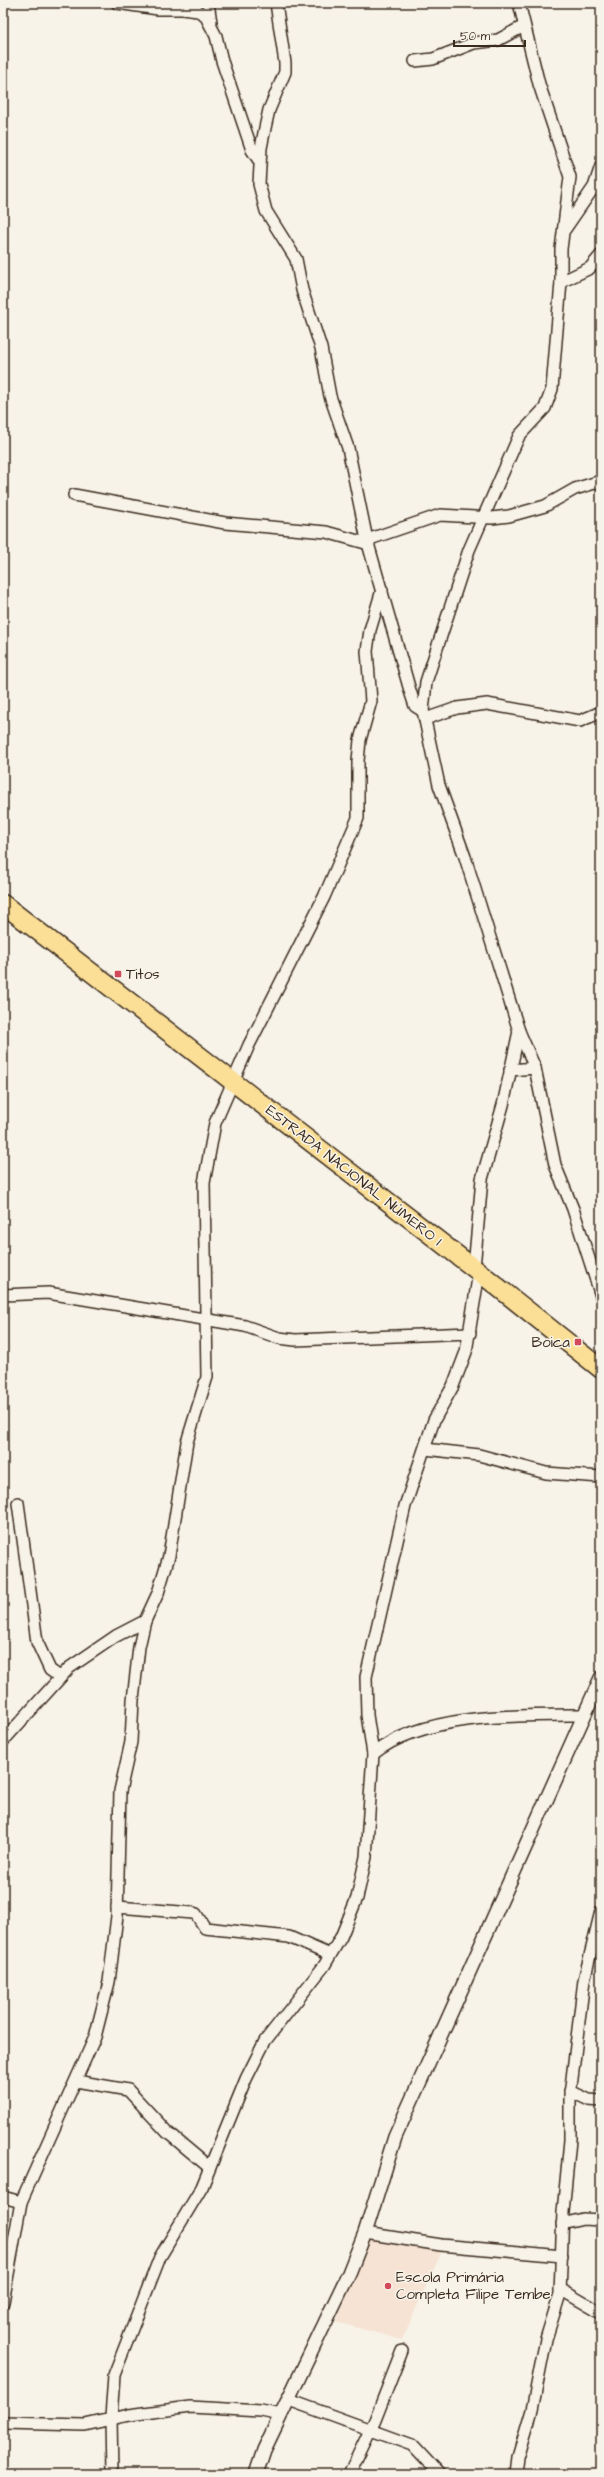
<svg xmlns="http://www.w3.org/2000/svg" width="604" height="2477" font-family="'Architects Daughter',sans-serif">
  <style>
    .built { fill: #f6e3d4 }
    .lines { fill: none; stroke-linecap: round; stroke-linejoin: round }
    .minor-casing { stroke: #3b2a1e; stroke-width: 14 }
    .tertiary-casing { stroke: #3b2a1e; stroke-width: 16 }
    .trunk-casing { stroke: #3b2a1e; stroke-width: 21 }
    .minor { stroke: #f7f3e8; stroke-width: 11 }
    .tertiary { stroke: #f7f3e8; stroke-width: 13 }
    .trunk { stroke: #fbdf96; stroke-width: 18 }
    .poi-dot { fill: #d1495b; stroke: #f7f3e8; stroke-width: 1.5 }
    .labels { text-anchor: middle; stroke-width: 3; stroke-linejoin: round; paint-order: stroke }
    .poi-label { font-size: 15px; fill: #3b2a1e; stroke: #f7f3e8; text-anchor: start }
    .street-label { font-size: 15px; fill: #3b2a1e; stroke: #f7f3e8 }
  </style>
  <rect width="100%" height="100%" fill="#f7f3e8"/>
  <filter id="ink" filterUnits="userSpaceOnUse"><feTurbulence type="fractalNoise" baseFrequency=".025" numOctaves="2"/><feDisplacementMap in="SourceGraphic" scale="8" xChannelSelector="R" yChannelSelector="G"/><feConvolveMatrix kernelMatrix="1 2 1 2 8 2 1 2 1" color-interpolation-filters="sRGB"/></filter>
  <g filter="url(#ink)">
    <!-- built -->
    <path class="built" d="M 371,2238 L 442,2251 L 402,2340 L 336,2322 Z"/>
    <g class="lines">
      <defs>
        <g id="minor">
          <path d="M 117,3 L 158,9 L 182,9 L 198,11 L 205,15 L 216,36 L 222,61 L 252,150 L 260,162"/>
          <path d="M 208,3 L 211,22"/>
          <path d="M 276,3 L 285,63 L 285,72 L 269,110 L 265,128 L 261,148 L 259,184 L 266,211 L 296,259 L 302,290 L 321,348 L 330,396 L 348,448 L 367,540 L 411,694 L 415,706 L 423,711"/>
          <path d="M 519,3 L 539,84 L 570,177 L 561,249 L 561,282 L 552,389 L 545,408 L 519,436 L 469,550 L 426,682 L 423,711 L 439,785 L 465,857 L 519,1031 L 535,1068 L 555,1165 L 573,1209 L 601,1296"/>
          <path d="M 415,61 L 433,59 L 474,43 L 498,40 L 524,26"/>
          <path d="M 565,229 L 594,187 L 601,166"/>
          <path d="M 561,282 L 590,268 L 601,255"/>
          <path d="M 74,495 L 225,523 L 326,532 L 369,544"/>
          <path d="M 367,540 L 440,515 L 492,518 L 509,516 L 545,506 L 575,489 L 601,481"/>
          <path d="M 425,719 L 457,708 L 487,704 L 580,721 L 601,712"/>
          <path d="M 510,1070 L 535,1068"/>
          <path d="M 474,1268 L 482,1179 L 503,1105 L 519,1031"/>
          <path d="M 3,1295 L 48,1293 L 245,1326 L 279,1338 L 295,1340 L 470,1333"/>
          <path d="M 425,1449 L 479,1455 L 546,1473 L 601,1477"/>
          <path d="M 18,1503 L 37,1642 L 50,1670 L 60,1677"/>
          <path d="M 3,1741 L 69,1668 L 116,1636 L 145,1621"/>
          <path d="M 373,1754 C 423,1713 521,1715 583,1715"/>
          <path d="M 117,1907 L 193,1913 L 196,1914 L 205,1928 L 289,1937 L 330,1955"/>
          <path d="M 76,2081 L 128,2090 L 167,2132 L 209,2167"/>
          <path d="M 570,2091 L 589,2100 L 601,2101"/>
          <path d="M 3,2197 L 21,2202"/>
          <path d="M 562,2224 L 583,2219 L 601,2220"/>
          <path d="M 365,2233 L 441,2245 L 562,2256"/>
          <path d="M 560,2289 L 601,2313"/>
          <path d="M 3,2302 L 21,2202 L 95,2037 L 109,1982 L 117,1916 L 120,1791 L 131,1742 L 133,1700 L 139,1647 L 145,1621 L 158,1593 L 169,1556 L 187,1442 L 207,1377 L 204,1183 L 215,1123 L 249,1045 L 324,897 L 358,818 L 358,761 L 360,740 L 371,701 L 367,651 L 370,630 L 382,590"/>
          <path d="M 289,2400 L 412,2445 L 439,2474"/>
          <path d="M 3,2423 L 85,2425 L 129,2415 L 190,2407 L 261,2411 L 281,2415"/>
          <path d="M 112,2474 L 111,2418 L 114,2375 L 160,2257 L 202,2187 L 246,2079 L 265,2041 L 324,1966 L 341,1937 L 357,1898 L 366,1857 L 373,1754 L 367,1715 L 366,1677 L 405,1506 L 434,1420 L 453,1386 L 466,1352 L 479,1272"/>
          <path d="M 349,2474 L 375,2420 L 402,2351"/>
          <path d="M 516,2474 L 518,2457 L 532,2410 L 546,2339 L 560,2294 L 563,2212 L 570,2140 L 570,2095 L 584,1980 L 601,1911"/>
        </g>
        <path id="tertiary" d="M 256,2474 L 264,2450 L 349,2273 L 365,2233 L 395,2137 L 601,1678"/>
        <path id="trunk" d="M 3,904 L 479,1272 L 601,1369"/>
      </defs>
      <!-- minor casing -->
      <use href="#minor" class="minor-casing"/>
      <!-- tertiary casing -->
      <use href="#tertiary" class="tertiary-casing"/>
      <!-- trunk casing -->
      <use href="#trunk" class="trunk-casing"/>
      <!-- minor -->
      <use href="#minor" class="minor"/>
      <!-- tertiary -->
      <use href="#tertiary" class="tertiary"/>
      <!-- trunk -->
      <use href="#trunk" class="trunk"/>
    </g>
  </g>
  <!-- markers -->
  <g class="poi-dot">
    <rect x="114" y="970" width="8" height="8" rx="2"/>
    <rect x="574" y="1338" width="8" height="8" rx="2"/>
    <circle cx="388" cy="2286" r="4"/>
  </g>
  <g class="labels">
    <!-- poi labels -->
    <g class="poi-label">
      <text x="126" y="979">Titos</text>
      <text x="570" y="1347" text-anchor="end">Boica</text>
      <text x="396" y="2282">Escola Primária<tspan x="396" dy="17">Completa Filipe Tembe</tspan></text>
    </g>
    <!-- street labels -->
    <g class="street-label">
      <text transform="translate(354 1175) rotate(38)" y="5">ESTRADA NACIONAL NÚMERO 1</text>
    </g>
  </g>
  <!-- margin -->
  <rect width="604" height="2477" fill="none" stroke="#f7f3e8" stroke-width="16"/>
  <rect x="8" y="8" width="588" height="2461" fill="none" stroke="#3b2a1e" stroke-width="1.5" filter="url(#ink)"/>
  <!-- scale -->
  <path d="M454 40v6h71v-6" fill="none" stroke="#3b2a1e" stroke-width="2"/>
  <text x="460" y="40" font-size="12" fill="#3b2a1e" stroke="#f7f3e8" stroke-width="3" paint-order="stroke">50 m</text>
</svg>
